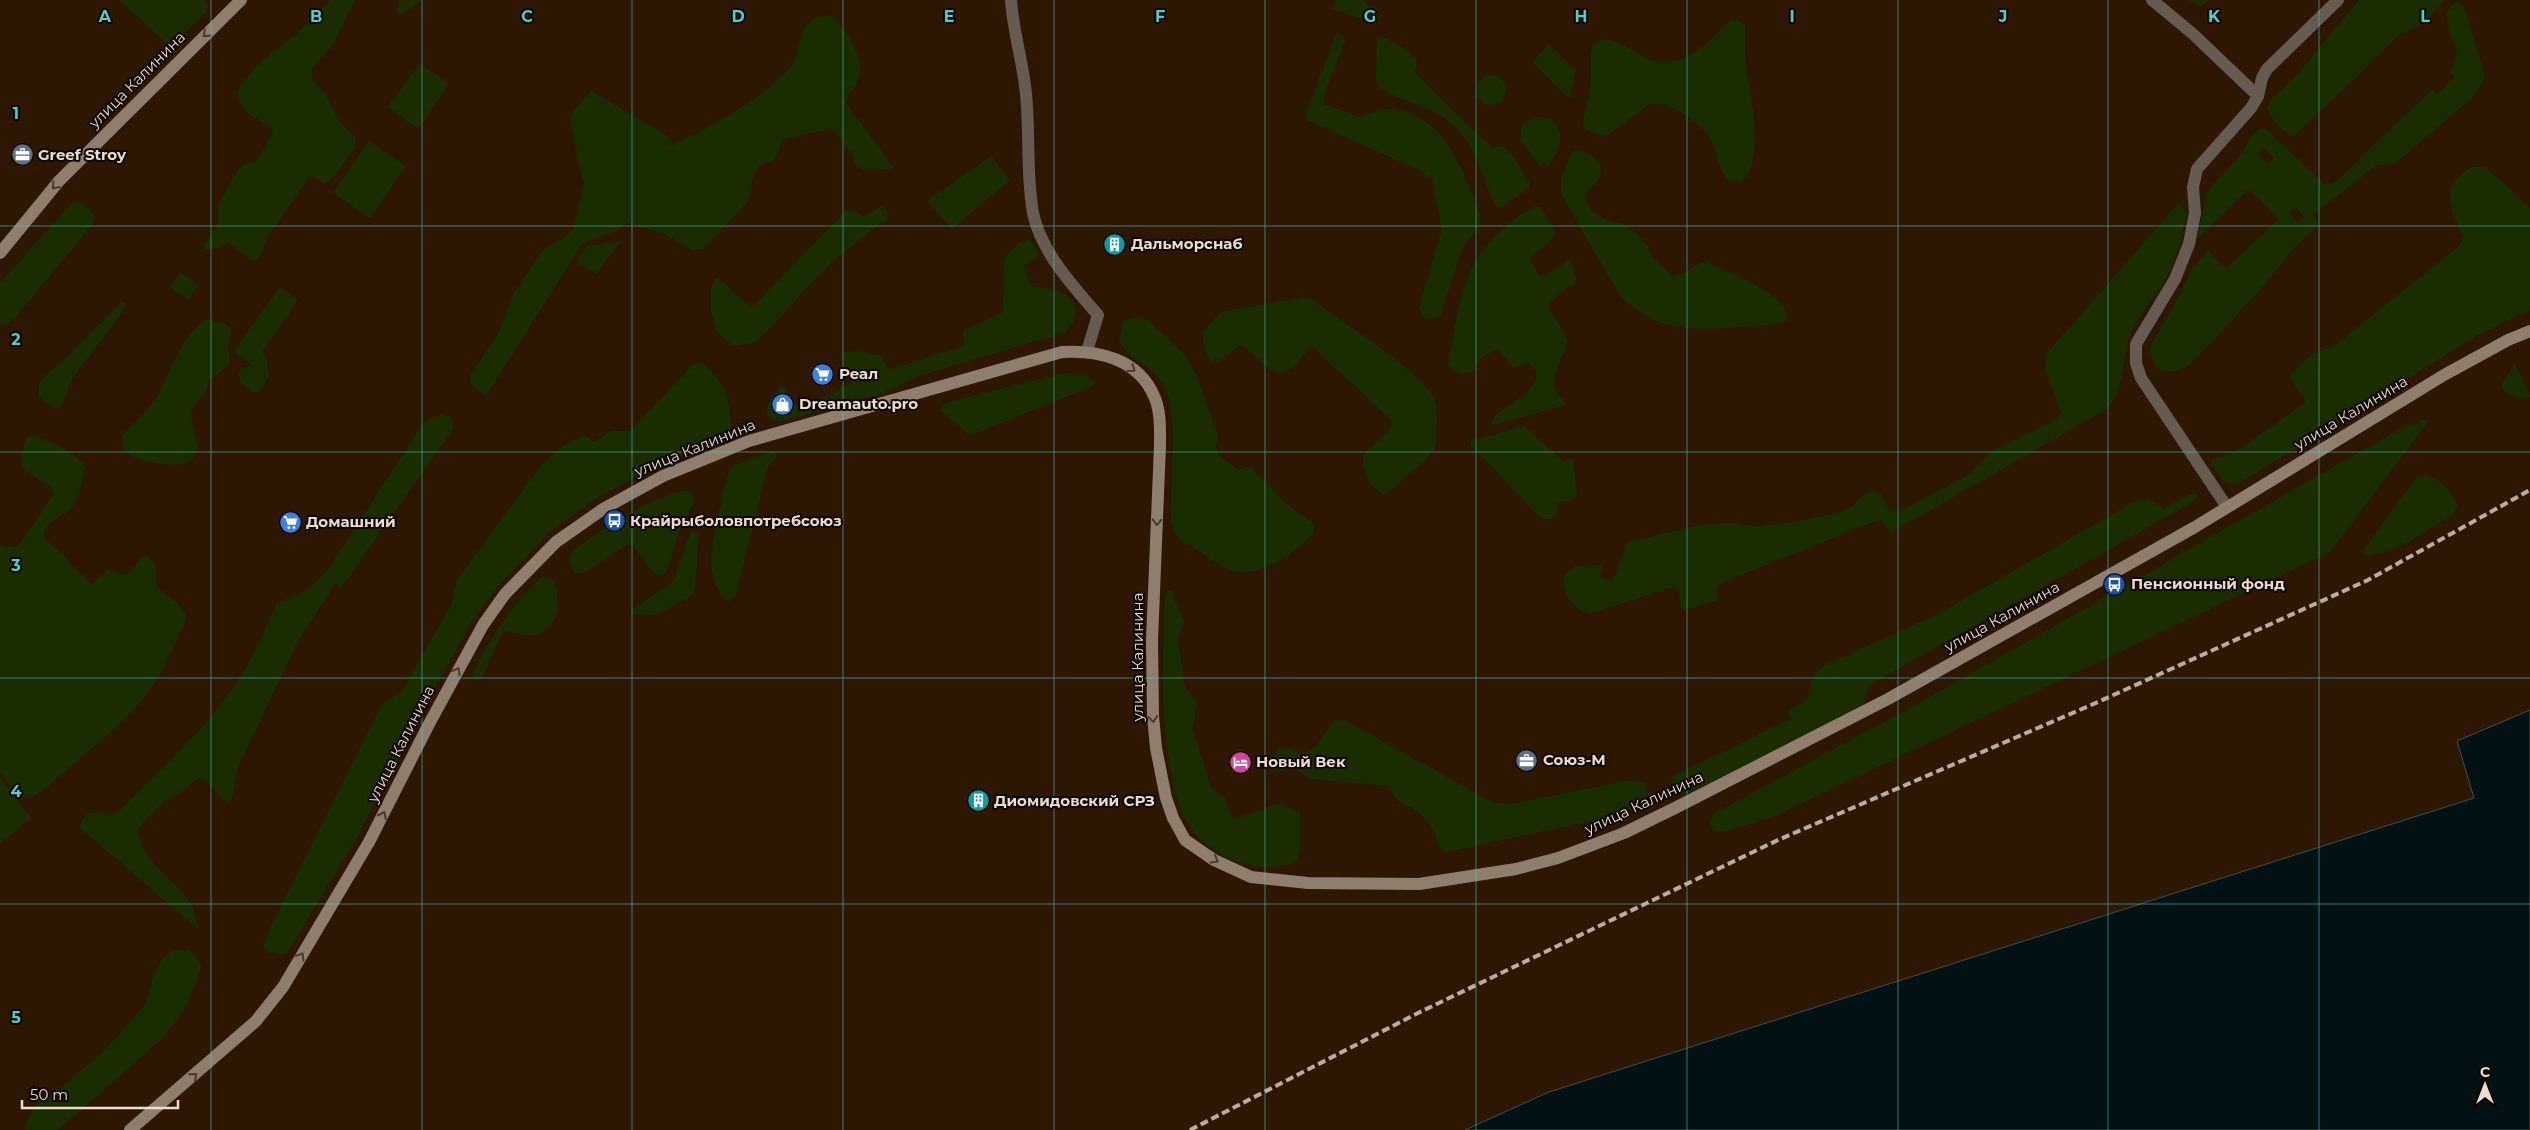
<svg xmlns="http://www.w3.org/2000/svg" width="2530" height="1130" font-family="Montserrat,sans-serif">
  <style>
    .green { fill: #1a2d01; fill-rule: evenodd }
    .water { fill: #021113; stroke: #484e4c }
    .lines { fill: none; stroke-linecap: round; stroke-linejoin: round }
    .minor { stroke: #665b50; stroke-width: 12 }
    .secondary { stroke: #8f7e6d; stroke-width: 12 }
    .rail { stroke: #bdab9d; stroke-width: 4; stroke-dasharray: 8 4; stroke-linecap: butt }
    .oneway { stroke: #483b32 }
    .grid { fill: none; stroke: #51ccd1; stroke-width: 1; stroke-opacity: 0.55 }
    .labels { text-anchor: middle; stroke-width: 4; stroke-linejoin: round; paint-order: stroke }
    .street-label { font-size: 15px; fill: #edddd1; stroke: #0e0501 }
    .poi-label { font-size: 15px; font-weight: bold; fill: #edddd1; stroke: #0e0501; text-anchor: start }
    .grid-label { font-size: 16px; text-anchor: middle; font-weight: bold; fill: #51ccd1; stroke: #0e0501; stroke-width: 4; stroke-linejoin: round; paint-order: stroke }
  </style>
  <rect width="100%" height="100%" fill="#2d1703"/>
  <!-- green -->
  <g class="green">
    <path d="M 119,0 L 204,0 L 208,6 L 206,13 L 172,43 L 165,42 Z"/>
    <path d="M 331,0 L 355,0 L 331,48 L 312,68 L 312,78 L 326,96 L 339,121 L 355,137 L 356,147 L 329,182 L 323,183 L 313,176 L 308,179 L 270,233 L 258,259 L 253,261 L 229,243 L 210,250 L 205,249 L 204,244 L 218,225 L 218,205 L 237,171 L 242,165 L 254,162 L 258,159 L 273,132 L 271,126 C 254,118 242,113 237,93 C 254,60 281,49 306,25 C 315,17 323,8 331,0 Z"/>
    <path d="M 401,0 L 423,0 L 399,16 L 396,12 Z"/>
    <path d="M 1336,0 L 1363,0 L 1378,16 L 1378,21 L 1366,20 L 1333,9 Z"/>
    <path d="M 2186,0 L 2210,0 L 2200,6 Z"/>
    <path d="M 2359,0 L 2445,0 L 2423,24 L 2399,35 L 2295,136 C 2283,135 2270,118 2267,108 L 2271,100 L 2299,73 Z"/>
    <path d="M 2459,2 L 2464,6 L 2484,72 L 2483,82 L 2472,98 L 2396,163 L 2375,166 L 2313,215 L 2320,224 L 2292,250 L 2257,294 L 2189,365 C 2169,377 2151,373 2150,347 L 2182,291 L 2191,270 L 2208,250 L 2226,269 L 2278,219 L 2249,189 L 2197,239 L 2207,195 L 2212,185 L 2239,157 L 2252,136 L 2260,129 L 2266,129 L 2323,183 L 2331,184 L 2339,179 L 2432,89 L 2437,94 L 2455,78 L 2450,72 L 2458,54 L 2448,26 L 2447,13 L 2453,4 ZM 2263,148 L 2274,157 L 2268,164 L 2257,154 ZM 2296,207 L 2304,217 L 2298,223 L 2289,213 Z"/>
    <path d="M 830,15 C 845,26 867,61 859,79 C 855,88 847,93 846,103 L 893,167 L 892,169 L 864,170 L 854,165 L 852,153 C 842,147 840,132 830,129 L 783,139 L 775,160 C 771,162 767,162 763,164 C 749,171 754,191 746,204 L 704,249 L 692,250 L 664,234 L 628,223 L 616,231 L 582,244 L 486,396 L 471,385 L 470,376 L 499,332 L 513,294 L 544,249 L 564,238 L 573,229 L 584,185 L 570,121 L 574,110 L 591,91 L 673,139 L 669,147 C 712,126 754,105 788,70 C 808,49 789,19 830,15 Z"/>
    <path d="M 1731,20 L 1737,20 L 1745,25 C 1745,38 1745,52 1746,65 C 1750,96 1766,158 1742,182 L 1730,182 C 1718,171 1718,154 1711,140 C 1700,122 1672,101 1650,104 L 1609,134 L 1601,136 L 1585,129 L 1583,123 C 1586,107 1591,90 1591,74 C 1592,65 1588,51 1594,44 C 1606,28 1643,60 1657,62 C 1690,65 1710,41 1731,20 Z"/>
    <path d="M 1336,33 L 1343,36 L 1345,42 L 1325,91 L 1324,104 L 1359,117 C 1369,117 1376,109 1388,109 C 1447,114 1461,170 1481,215 L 1479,226 L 1462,249 L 1440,316 C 1434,320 1430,320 1423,317 L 1419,308 L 1442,229 L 1432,179 L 1419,170 L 1307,120 L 1306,115 Z"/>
    <path d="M 1377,37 C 1391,38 1408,49 1417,60 L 1415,72 L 1492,148 C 1496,147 1501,145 1504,147 C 1511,151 1531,181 1530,188 L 1501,207 L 1496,206 C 1481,173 1472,132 1438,114 C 1419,104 1397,99 1379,87 L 1376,79 Z"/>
    <path d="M 1549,44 L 1575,70 L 1570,99 L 1532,62 Z"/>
    <path d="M 420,63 L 449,84 L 418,129 L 388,107 Z"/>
    <circle cx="1491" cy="90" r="15"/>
    <path d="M 1533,117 C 1567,116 1566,142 1549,165 L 1539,165 L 1521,140 L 1521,126 Z"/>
    <path d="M 369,141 L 406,166 L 370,218 L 333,193 Z"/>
    <path d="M 1577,149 C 1607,160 1607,174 1586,194 L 1585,199 L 1593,212 L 1609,222 L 1620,223 L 1633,230 L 1649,247 L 1651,256 L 1673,276 C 1686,276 1694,262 1708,262 C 1726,271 1795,296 1786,321 C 1771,326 1754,326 1739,327 C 1688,330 1661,333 1620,296 L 1561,194 L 1561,178 L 1573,151 Z"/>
    <path d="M 991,156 L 1010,180 L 952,229 L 927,201 Z"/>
    <path d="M 2473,167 L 2486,167 L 2530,208 L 2530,310 L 2476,336 L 2238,484 C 2223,488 2218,474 2211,463 L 2213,459 L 2235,452 L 2306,402 L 2289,376 L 2310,356 L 2335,345 L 2459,246 L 2463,236 C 2449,209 2439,183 2473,167 Z"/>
    <path d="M 79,202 L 91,211 L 95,218 L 92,225 L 14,319 L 5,324 L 0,325 L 0,283 L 72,203 Z"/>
    <path d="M 2178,204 L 2183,206 L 2187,213 C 2183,233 2178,253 2169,272 C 2158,295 2133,320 2127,345 C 2122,368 2124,390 2107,409 L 1890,533 L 1881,519 L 1721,583 L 1717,587 L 1718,600 L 1683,610 L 1681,609 L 1679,591 L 1674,587 L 1591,613 C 1572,612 1560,591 1565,574 L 1576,566 L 1603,565 L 1599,577 L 1613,581 L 1628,542 L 1705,524 L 1735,523 L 1758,527 L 1794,522 L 1838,513 L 1852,507 L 1865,493 L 1873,491 L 1881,493 L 1889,511 L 1903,510 L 1966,476 L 1994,450 L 2059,418 L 2061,412 L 2045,370 L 2047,353 Z"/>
    <path d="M 881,206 L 885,207 L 888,213 L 886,219 L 832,262 L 756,342 L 734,346 L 725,341 L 716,330 L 711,309 L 711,291 L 714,279 L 717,277 L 749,306 L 753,307 L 846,210 L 853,210 L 864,217 Z"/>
    <path d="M 1535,207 L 1541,207 L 1555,231 L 1551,241 L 1531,256 L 1531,261 L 1539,276 L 1547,275 L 1568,260 L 1571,261 L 1576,278 L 1574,283 L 1549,303 L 1548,306 L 1568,340 C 1565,356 1551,371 1555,389 C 1556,395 1564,398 1565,405 L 1494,425 L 1491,422 C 1502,403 1535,398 1537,373 L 1529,363 L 1513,368 L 1498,348 L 1480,358 L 1473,371 L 1465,374 L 1458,374 L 1448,366 C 1458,313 1459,267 1503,229 C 1513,220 1522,212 1535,207 Z"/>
    <path d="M 1027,240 L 1033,243 L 1039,254 L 1037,258 L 1024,265 L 1031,285 L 1034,287 C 1062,288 1091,301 1066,332 L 919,376 L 881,394 L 779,422 L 769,418 C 762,406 775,394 782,385 L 799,409 L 853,382 L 842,358 L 843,352 L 860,351 L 881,356 L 889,370 L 964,346 L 963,331 L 1003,312 L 1004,258 L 1021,241 Z"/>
    <path d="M 621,241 L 596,274 L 576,261 L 587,246 Z"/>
    <path d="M 180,272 L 198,285 L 188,300 L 170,287 Z"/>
    <path d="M 280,287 L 298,300 L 262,352 L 266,356 L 269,377 L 259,391 L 255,393 C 245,387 236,382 240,369 L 252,365 L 234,351 Z"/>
    <path d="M 1301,298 L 1308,298 L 1314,301 C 1338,319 1425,374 1434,398 C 1438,409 1437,436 1435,448 L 1426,460 L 1388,492 L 1383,494 C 1367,485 1363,474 1363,456 L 1393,425 L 1393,422 L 1314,348 L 1310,348 C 1303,355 1295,367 1287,371 C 1269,380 1254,350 1240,345 L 1218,363 L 1210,362 L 1203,342 L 1203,332 L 1221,312 Z"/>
    <path d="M 122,302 L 126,302 L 125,309 L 72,379 L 62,406 L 55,408 L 38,397 L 39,384 L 48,373 L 66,358 Z"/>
    <path d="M 1135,317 L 1149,321 L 1186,356 L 1196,374 L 1218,435 L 1216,447 L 1219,455 L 1238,470 L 1247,467 L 1252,468 L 1288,505 L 1313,523 L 1314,532 C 1301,550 1262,575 1239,572 C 1225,570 1207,557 1196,549 C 1188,544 1176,539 1173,530 C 1170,518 1171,504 1171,492 C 1172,461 1177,423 1167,393 C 1157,365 1132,363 1119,342 L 1124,321 Z"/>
    <path d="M 209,319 L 226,324 L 231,330 L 228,350 L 230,361 L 227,367 L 209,380 L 206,391 L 194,406 L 190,415 L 198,448 L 193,459 C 190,460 186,463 182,464 C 170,467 128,461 123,447 C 122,444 123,439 122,435 C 133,423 148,411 156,398 C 169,377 184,327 209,319 Z"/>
    <path d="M 703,363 C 722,382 729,390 730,417 C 731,425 731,430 728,437 L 657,465 L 597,498 L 551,531 L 497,587 L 471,623 L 420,715 L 358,836 L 287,953 L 280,955 L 267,952 L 263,945 L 269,930 L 382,704 L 401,693 L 451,605 L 457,580 L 542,464 L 564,445 L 585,435 L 593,442 L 611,431 L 630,431 L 694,364 Z"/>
    <path d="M 2515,363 L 2530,396 L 2530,397 L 2518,398 L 2502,390 L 2502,384 Z"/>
    <path d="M 1064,373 L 1086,375 L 1094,381 L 1093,386 L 974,434 L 968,434 L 941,411 L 943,405 L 952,401 Z"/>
    <path d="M 442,414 L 452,418 L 453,429 L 341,588 L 335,584 L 298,641 L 238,767 L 232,800 L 226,803 L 201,776 L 178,795 L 166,800 L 139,827 C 137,862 177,879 192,906 C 196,913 196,922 198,929 L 79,827 C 89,801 103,820 118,812 C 159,771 202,733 235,685 C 252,660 264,631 277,603 L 305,592 L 329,568 L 424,422 Z"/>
    <path d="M 2424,419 L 2427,420 L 2427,423 L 2330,552 L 1775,816 L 1724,832 L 1715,831 L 1710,826 L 1710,819 L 1713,814 L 1916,705 L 2402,428 Z"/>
    <path d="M 1524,426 L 1563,461 L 1570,458 L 1573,460 L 1577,496 L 1572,501 L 1558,502 L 1557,515 L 1552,519 L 1542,519 L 1471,446 L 1471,441 Z"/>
    <path d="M 31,436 C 44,438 81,455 85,467 C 84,479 78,499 71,508 C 63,518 42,521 44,539 L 63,554 L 69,563 L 92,584 L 108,570 L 125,575 L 131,572 L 141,557 L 146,556 L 155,562 L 157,586 C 167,599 185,603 186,620 L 162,672 L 141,702 L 111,732 L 41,792 L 33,797 L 20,799 L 0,772 L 0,545 L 16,547 L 20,544 L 53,495 L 51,487 L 23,469 C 20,460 23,448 26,438 Z"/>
    <path d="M 774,451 L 777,456 L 768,467 L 736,595 L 730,601 L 725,600 C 704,574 712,546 718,516 C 722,501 724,486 729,471 L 735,465 Z"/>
    <path d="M 2423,475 C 2443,479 2448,487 2457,505 L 2454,514 L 2398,548 L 2368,556 L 2364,554 L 2364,549 L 2417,477 Z"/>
    <path d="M 688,490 L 692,492 L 694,501 L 680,530 L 666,573 L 658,575 L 653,573 L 631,542 L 585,572 L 577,574 C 567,567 568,555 576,548 C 610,526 647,497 688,490 Z"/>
    <path d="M 2191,494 L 2196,494 L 2198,496 L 2193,502 L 1873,683 L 1869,686 L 1863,705 L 1685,795 L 1678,793 L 1671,777 L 1791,719 L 1788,711 L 1803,703 L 1808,697 L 1813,676 L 1822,667 L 1938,614 L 2138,500 L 2149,499 L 2163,508 Z"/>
    <path d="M 691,531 L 699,533 L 695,588 L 692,596 L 657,615 L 631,614 L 631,610 L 673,582 Z"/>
    <path d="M 542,577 L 553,580 C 561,596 560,624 541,633 C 531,638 516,633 505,631 L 502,633 L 482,679 L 474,681 L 472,674 C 494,632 508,610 542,577 Z"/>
    <path d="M 1168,591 L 1171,591 L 1184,621 L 1178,639 L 1185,688 L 1197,701 L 1193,730 L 1211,788 L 1225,798 L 1233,820 L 1280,803 L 1300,813 C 1300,823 1303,855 1296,861 C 1293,864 1286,865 1281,866 C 1246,873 1198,849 1184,816 C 1178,804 1175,790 1172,776 C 1159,717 1163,656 1165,595 Z"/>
    <path d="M 1337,720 L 1346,721 L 1494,803 L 1511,804 L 1631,780 L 1644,783 L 1648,792 L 1641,805 L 1614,816 L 1447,852 L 1441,850 L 1430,823 L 1416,810 L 1397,801 L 1389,786 L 1309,779 L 1296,768 L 1273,773 L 1272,762 L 1278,748 C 1287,745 1297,755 1308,751 C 1324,745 1324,727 1337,720 Z"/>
    <path d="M 0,778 L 31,818 L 0,844 Z"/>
    <path d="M 174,950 L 190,950 L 197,957 L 201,967 L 189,1002 L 164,1037 L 58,1130 L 24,1130 L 32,1110 L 39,1101 L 56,1092 L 102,1053 L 146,1004 L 153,977 L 163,958 Z"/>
  </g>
  <!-- water -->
  <path class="water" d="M 2530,710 L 2530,1130 L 1465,1130 L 1549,1092 L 2474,798 L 2457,741 Z"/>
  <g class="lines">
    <!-- minor -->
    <g class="minor">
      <path d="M 1011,0 C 1013,32 1023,62 1026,94 C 1030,133 1026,174 1033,213 C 1041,252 1073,286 1098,315 L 1087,351"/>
      <path d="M 2152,0 L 2193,34 L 2258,96"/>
      <path d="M 2227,507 L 2141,378 L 2136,363 L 2136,344 L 2175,279 L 2189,244 L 2195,213 L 2193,187 L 2197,169 L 2251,108 L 2258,96 L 2262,78 L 2267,69 L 2338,0"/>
    </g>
    <!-- secondary -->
    <g class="secondary">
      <path d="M 0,253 L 59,181 L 241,0"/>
      <path d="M 130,1130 L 256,1021 L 283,987 L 369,842 L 429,724 L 483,625 L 505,594 L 556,542 L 603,509 L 663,476 L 749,441 L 1062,352 C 1099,350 1138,359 1154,396 C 1161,411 1160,430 1160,446 L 1152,640 L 1153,716 L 1156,748 L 1166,798 L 1173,818 L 1185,840 L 1214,860 L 1251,877 L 1308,883 L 1419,884 L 1516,869 L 1558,858 L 1624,833 L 1675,808 L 1888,699 L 2195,527 L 2444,375 L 2508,340 L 2530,331"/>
    </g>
    <!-- rail -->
    <path class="rail" d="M 1190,1130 L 1418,1013 L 1778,840 L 2098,702 L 2368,580 L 2530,490"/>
  </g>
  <!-- one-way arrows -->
  <defs><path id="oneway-chevron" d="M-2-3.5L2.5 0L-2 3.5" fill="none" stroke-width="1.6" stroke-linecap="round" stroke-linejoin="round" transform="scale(1.25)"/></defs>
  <g class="oneway">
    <use href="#oneway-chevron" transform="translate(206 34) rotate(136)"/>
    <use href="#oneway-chevron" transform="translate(55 186) rotate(131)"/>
    <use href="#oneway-chevron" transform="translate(1132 369) rotate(36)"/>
    <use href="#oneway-chevron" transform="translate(1157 522) rotate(92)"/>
    <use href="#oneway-chevron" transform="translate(457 671) rotate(-61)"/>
    <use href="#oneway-chevron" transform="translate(1153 719) rotate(85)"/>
    <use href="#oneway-chevron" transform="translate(383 815) rotate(-63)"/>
    <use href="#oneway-chevron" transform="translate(1215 860) rotate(30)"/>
    <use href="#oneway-chevron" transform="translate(301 956) rotate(-59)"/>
    <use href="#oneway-chevron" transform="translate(194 1076) rotate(-41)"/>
  </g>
  <!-- grid -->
  <path class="grid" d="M 211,0 L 211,1130M 422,0 L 422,1130M 632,0 L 632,1130M 843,0 L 843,1130M 1054,0 L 1054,1130M 1265,0 L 1265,1130M 1476,0 L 1476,1130M 1687,0 L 1687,1130M 1898,0 L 1898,1130M 2108,0 L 2108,1130M 2319,0 L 2319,1130M 0,226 L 2530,226M 0,452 L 2530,452M 0,678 L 2530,678M 0,904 L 2530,904"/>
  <!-- icons -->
  <defs>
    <symbol id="office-disc" viewBox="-11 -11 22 22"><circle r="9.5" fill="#5c6f8a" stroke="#0e0501"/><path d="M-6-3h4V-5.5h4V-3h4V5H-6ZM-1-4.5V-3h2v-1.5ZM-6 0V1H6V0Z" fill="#fff"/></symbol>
    <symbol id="building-disc" viewBox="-11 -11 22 22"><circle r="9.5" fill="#0f9aa8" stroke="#0e0501"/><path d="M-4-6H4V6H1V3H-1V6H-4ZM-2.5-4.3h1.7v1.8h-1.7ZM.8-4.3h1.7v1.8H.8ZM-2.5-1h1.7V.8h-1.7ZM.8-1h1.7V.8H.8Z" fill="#fff"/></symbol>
    <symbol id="supermarket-disc" viewBox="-11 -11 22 22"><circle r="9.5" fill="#3f7fe0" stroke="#0e0501"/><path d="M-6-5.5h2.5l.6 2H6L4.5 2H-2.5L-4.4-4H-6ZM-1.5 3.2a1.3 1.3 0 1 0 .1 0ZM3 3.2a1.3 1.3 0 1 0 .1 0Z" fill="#fff"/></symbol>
    <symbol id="shop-disc" viewBox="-11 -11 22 22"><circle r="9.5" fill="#3f7fe0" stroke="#0e0501"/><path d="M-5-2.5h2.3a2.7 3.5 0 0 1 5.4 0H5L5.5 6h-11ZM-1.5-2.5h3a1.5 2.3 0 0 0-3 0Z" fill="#fff"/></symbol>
    <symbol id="bus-disc" viewBox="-11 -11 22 22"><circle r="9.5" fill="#1a4fb4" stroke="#0e0501"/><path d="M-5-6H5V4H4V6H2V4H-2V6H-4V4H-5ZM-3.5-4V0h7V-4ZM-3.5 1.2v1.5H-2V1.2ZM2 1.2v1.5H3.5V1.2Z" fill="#fff"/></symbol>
    <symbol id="hotel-disc" viewBox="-11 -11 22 22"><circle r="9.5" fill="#d1479c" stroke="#0e0501"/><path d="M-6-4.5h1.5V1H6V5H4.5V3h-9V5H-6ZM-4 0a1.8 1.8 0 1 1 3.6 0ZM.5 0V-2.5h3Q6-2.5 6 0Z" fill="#fff"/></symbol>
  </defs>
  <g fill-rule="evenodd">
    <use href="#office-disc" x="10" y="142" width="25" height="25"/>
    <use href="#building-disc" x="1102" y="232" width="25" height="25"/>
    <use href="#supermarket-disc" x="810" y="362" width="25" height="25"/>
    <use href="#shop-disc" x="770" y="392" width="25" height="25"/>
    <use href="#bus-disc" x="602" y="508" width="25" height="25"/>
    <use href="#supermarket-disc" x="278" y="510" width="25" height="25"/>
    <use href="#bus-disc" x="2102" y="572" width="25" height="25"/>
    <use href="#office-disc" x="1514" y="748" width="25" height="25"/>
    <use href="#hotel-disc" x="1228" y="750" width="25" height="25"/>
    <use href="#building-disc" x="966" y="788" width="25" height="25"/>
  </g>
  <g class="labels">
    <!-- street labels -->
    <g class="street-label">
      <text transform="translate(137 80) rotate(-45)" y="5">улица Калинина</text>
      <text transform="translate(2351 413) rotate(-31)" y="5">улица Калинина</text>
      <text transform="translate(695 448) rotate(-22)" y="5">улица Калинина</text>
      <text transform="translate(2002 617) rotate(-29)" y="5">улица Калинина</text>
      <text transform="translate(1138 657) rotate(-90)" y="5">улица Калинина</text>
      <text transform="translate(401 744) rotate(-63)" y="5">улица Калинина</text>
      <text transform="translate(1644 803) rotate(-25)" y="5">улица Калинина</text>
    </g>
    <!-- poi labels -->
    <g class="poi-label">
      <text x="38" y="160">Greef Stroy</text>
      <text x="1131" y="249">Дальморснаб</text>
      <text x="839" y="379">Реал</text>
      <text x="799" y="409">Dreamauto.pro</text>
      <text x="630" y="526">Крайрыболовпотребсоюз</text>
      <text x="306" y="527">Домашний</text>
      <text x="2131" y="589">Пенсионный фонд</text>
      <text x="1543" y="765">Союз-М</text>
      <text x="1256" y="767">Новый Век</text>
      <text x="994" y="806">Диомидовский СРЗ</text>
    </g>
  </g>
  <g class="grid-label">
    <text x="105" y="22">A</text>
    <text x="316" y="22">B</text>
    <text x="527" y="22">C</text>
    <text x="738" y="22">D</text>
    <text x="949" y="22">E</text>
    <text x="1160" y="22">F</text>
    <text x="1370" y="22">G</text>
    <text x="1581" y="22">H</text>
    <text x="1792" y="22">I</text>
    <text x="2003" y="22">J</text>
    <text x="2214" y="22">K</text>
    <text x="2425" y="22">L</text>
    <text x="16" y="119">1</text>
    <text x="16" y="345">2</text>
    <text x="16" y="571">3</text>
    <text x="16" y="797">4</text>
    <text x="16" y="1023">5</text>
  </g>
  <!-- north arrow -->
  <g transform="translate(2485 1085)" stroke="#0e0501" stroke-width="4" paint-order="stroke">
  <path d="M0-4L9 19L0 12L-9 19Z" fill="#edddd1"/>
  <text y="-8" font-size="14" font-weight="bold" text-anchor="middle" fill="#edddd1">С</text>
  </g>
  <!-- scale -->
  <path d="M22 1100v8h156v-8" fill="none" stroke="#edddd1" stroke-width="2.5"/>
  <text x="30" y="1100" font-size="15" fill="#edddd1" stroke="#0e0501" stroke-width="4" paint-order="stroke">50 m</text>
</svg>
